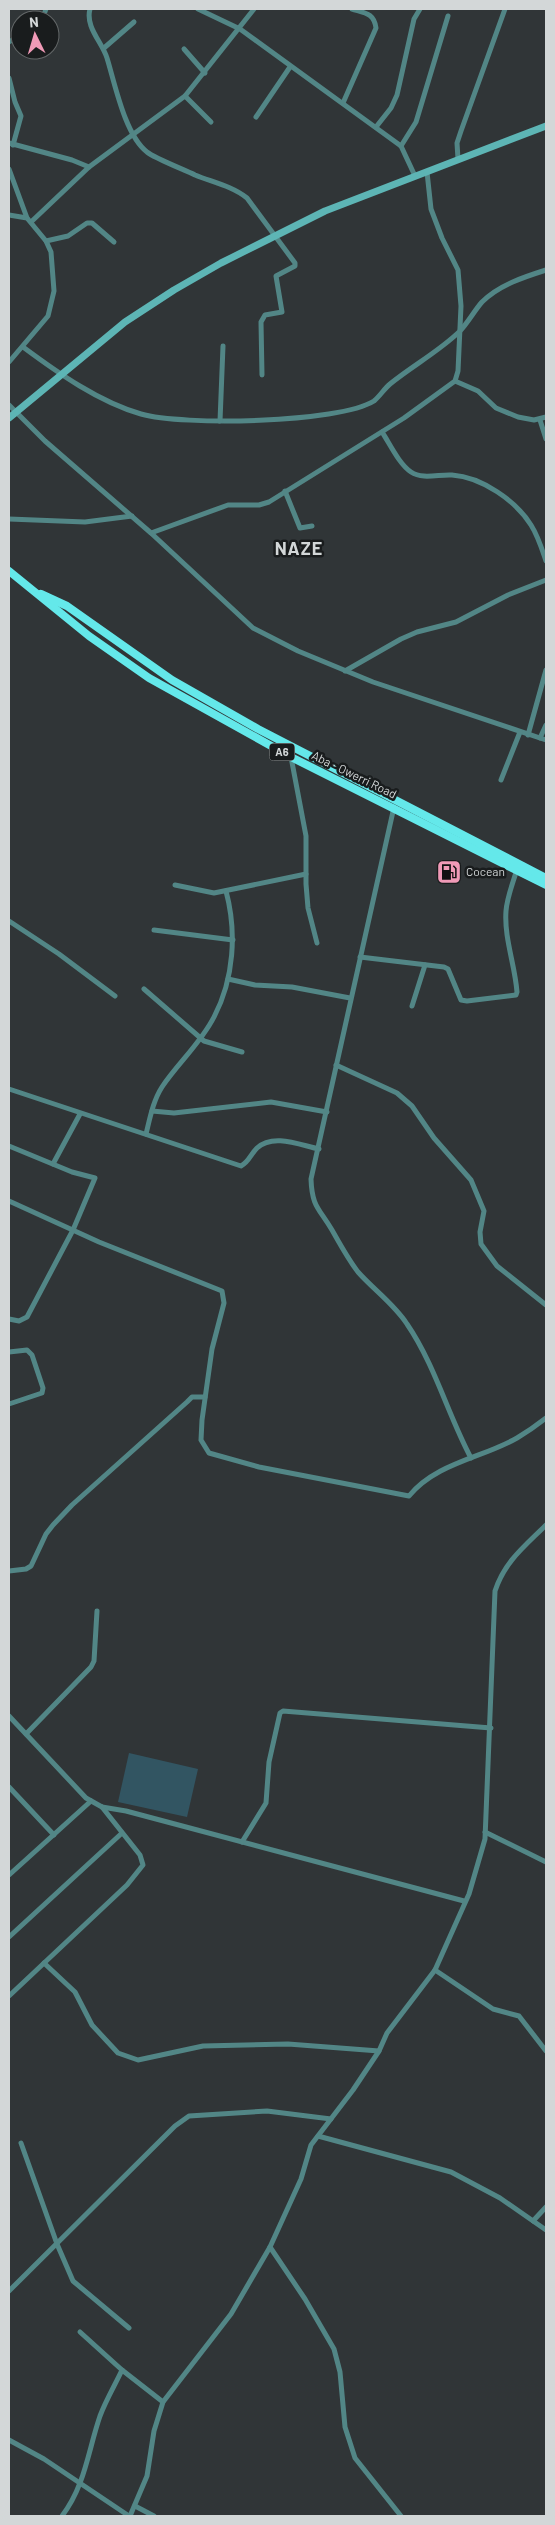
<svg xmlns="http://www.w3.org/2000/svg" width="555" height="2525" font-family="Barlow,sans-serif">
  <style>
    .green { fill: #325562 }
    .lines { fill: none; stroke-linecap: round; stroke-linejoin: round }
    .minor { stroke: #528686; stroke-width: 5 }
    .secondary { stroke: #5db5b5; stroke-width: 7 }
    .trunk { stroke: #64e8ea; stroke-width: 8 }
    .labels { text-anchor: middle; stroke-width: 5; stroke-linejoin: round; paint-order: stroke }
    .shield { fill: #191c1d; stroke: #9b9fa0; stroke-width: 1 }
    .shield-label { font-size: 11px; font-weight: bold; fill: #d3d7d8 }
    .street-label { font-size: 12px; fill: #d3d7d8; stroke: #191c1d }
    .poi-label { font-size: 12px; fill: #d3d7d8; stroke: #191c1d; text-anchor: start }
    .district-label { font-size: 18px; font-weight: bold; letter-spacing: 1px; fill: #d3d7d8; stroke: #191c1d }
  </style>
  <rect width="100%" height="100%" fill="#303537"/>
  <!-- green -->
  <path class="green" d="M 129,1753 L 198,1769 L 187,1817 L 118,1802 Z"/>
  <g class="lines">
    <!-- minor -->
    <g class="minor">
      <path d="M 90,9 C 85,27 102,42 107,58 C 115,84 125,135 147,152 C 154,158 185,170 195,175 C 212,182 232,186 247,198 L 295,263 L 295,266 L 276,276 L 282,312 L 265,315 L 261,322 L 262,375"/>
      <path d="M 198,9 L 240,29 L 401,146 L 415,176"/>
      <path d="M 42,20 L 46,9"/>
      <path d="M 9,42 L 20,35"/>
      <path d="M 104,48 L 134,22"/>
      <path d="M 184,49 L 205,73"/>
      <path d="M 9,78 L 15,102 L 21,116 L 13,145"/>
      <path d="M 185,96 L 211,122"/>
      <path d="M 343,103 L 376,28 C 374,13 365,13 352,9"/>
      <path d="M 256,117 L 290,67"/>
      <path d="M 376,127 L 391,108 L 397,95 L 414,19 L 420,9"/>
      <path d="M 9,143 L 72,160 L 89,167"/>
      <path d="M 401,146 L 416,122 L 448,16"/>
      <path d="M 458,159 L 457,143 L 461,131 L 505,9"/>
      <path d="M 9,169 L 27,218"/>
      <path d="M 9,215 L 27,218 L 46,241 L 51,252 L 54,291 L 48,316 L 9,362"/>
      <path d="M 31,222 L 89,167 L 185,96 L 254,9"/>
      <path d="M 46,241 L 68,236 L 87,223 L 92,223 L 114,242"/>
      <path d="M 23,347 C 58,373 99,402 141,414 C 182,426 339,423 374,401 C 380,396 384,389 390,384 C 412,366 438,352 459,332 C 468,323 474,311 482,302 C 499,285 524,277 546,270"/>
      <path d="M 455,381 L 478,391 L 496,408 L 518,417 L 534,420 L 546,417"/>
      <path d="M 9,405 L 45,441 L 151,533 L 253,628 L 298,651 L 373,682 L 546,740"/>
      <path d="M 540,420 L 546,439"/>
      <path d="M 220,421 L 223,346"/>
      <path d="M 382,432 C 390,444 399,464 411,472 C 423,480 439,474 452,475 C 482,477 516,501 531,525 C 538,536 542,549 546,561"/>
      <path d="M 285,491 L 300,528 L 312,526"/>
      <path d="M 9,519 L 85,522 L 132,516"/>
      <path d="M 151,533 L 228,505 L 259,505 L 269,502 L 404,418 L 455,381 L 458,371 L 461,306 L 458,270 L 442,238 L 431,209 L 427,172"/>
      <path d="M 345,671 L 401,639 L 417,632 L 456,622 L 508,595 L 546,580"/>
      <path d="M 528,735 L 546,670"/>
      <path d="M 540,738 L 546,725"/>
      <path d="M 291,757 L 306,836 L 306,884 L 308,908 L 317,943"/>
      <path d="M 501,780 L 520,732"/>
      <path d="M 394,807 L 311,1179 C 312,1207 319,1208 332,1230 C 340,1244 348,1259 358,1272 C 374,1290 394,1304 407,1324 C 435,1365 448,1415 471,1458"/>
      <path d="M 175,885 L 214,893 L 306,874"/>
      <path d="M 9,921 L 59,954 L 115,996"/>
      <path d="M 154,930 L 233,940"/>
      <path d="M 360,957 L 444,967 L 448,969 L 461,1000 L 467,1001 L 516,995 L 517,992 C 515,965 504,938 506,911 C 507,897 513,883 517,869"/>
      <path d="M 228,979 L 255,985 L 292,987 L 350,998"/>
      <path d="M 144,989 L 204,1041 L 242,1052"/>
      <path d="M 412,1006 L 425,965"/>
      <path d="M 336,1065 L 397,1093 L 412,1106 L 434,1138 L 471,1180 L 484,1211 L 480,1232 L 481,1244 L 497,1266 L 546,1305"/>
      <path d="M 9,1089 L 241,1166 C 249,1162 250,1155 257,1148 C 273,1133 300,1145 319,1149"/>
      <path d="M 152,1111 L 174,1113 L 271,1102 L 327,1112"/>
      <path d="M 146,1134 C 150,1118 153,1101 162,1087 C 178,1063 201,1043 214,1017 C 234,979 237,932 226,891"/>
      <path d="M 9,1146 L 72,1172 L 95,1178 L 73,1230 L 27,1317 L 19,1321 L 9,1319"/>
      <path d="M 53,1164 L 80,1114"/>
      <path d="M 9,1201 L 99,1242 L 222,1291 L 224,1303 L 212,1349 L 202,1420 L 201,1440 L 209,1453 L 259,1467 L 409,1496 C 436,1463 482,1458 517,1438 C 527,1432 537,1425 546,1418"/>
      <path d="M 9,1352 L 27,1350 L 32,1355 L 43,1388 L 42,1393 L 9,1404"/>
      <path d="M 9,1571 L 26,1569 L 31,1566 L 46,1534 L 53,1525 L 72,1505 L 187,1402 L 192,1397 L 205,1397"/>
      <path d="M 9,1716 L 86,1798 L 102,1807 L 126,1811 L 464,1901"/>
      <path d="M 26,1734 L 91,1667 L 94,1661 L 97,1611"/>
      <path d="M 9,1787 L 54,1835"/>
      <path d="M 485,1832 L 546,1862"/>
      <path d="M 242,1842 L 266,1803 L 269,1762 L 280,1713 L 283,1711 L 491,1728"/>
      <path d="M 9,1875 L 91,1801"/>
      <path d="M 9,1937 L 122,1833"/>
      <path d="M 44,1963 L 75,1992 L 92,2025 L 118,2053 L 138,2060 L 203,2046 L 288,2044 L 379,2051"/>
      <path d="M 435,1970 L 493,2009 L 519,2016 L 546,2051"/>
      <path d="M 9,1996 L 127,1885 L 143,1865 L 140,1855 L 102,1807"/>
      <path d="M 318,2136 L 451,2172 L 500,2198 L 546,2230"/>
      <path d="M 21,2143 L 57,2244 L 73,2281 L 129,2328"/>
      <path d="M 533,2221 L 546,2207"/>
      <path d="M 270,2247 L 305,2299 L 334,2349 L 340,2372 L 345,2427 L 355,2458 L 401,2516"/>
      <path d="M 9,2291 L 175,2126 L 189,2116 L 267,2111 L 331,2119"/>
      <path d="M 80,2332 L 122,2370 L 163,2402"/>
      <path d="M 9,2440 L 44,2459 L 129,2516"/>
      <path d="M 135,2506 L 154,2516"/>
      <path d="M 62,2516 C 85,2486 88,2451 100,2416 C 106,2400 115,2385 122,2370"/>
      <path d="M 130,2516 L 147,2476 L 154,2431 L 163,2402 L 231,2314 L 270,2247 L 301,2179 L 311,2145 L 353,2090 L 379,2051 L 387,2033 L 435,1970 L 469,1894 L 485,1839 L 495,1591 C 505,1561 525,1546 546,1525"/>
    </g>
    <!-- secondary -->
    <path class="secondary" d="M 9,418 L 125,322 L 174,290 L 221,263 L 325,211 L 546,126"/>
    <!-- trunk -->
    <g class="trunk">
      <path d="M 9,571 L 89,636 L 149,678 L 291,757 L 546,885"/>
      <path d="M 41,594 L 67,606 L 172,680 L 258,729 L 546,878"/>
    </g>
  </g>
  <!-- icons -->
  <defs>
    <symbol id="fuel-square" viewBox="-11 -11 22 22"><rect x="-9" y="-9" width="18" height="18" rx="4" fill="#f09ab7" stroke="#191c1d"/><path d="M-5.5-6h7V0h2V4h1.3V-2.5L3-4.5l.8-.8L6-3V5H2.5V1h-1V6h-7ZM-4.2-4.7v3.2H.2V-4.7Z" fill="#111"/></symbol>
  </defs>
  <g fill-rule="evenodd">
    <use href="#fuel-square" x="435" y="858" width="28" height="28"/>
  </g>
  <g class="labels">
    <!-- shield labels -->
    <rect class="shield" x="269.5" y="743.5" width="25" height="17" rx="4"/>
    <g class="shield-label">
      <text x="282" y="756">A6</text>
    </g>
    <!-- street labels -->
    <g class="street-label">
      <text transform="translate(354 775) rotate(26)" y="4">Aba - Owerri Road</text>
    </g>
    <!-- poi labels -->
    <g class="poi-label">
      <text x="466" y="876">Cocean</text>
    </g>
    <!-- district labels -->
    <g class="district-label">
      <text x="299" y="555">NAZE</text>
    </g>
  </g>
  <!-- border -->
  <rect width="555" height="2525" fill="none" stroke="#d3d7d8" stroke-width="20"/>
  <!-- north arrow -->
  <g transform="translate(35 35) rotate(355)"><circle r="24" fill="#191c1d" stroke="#636768"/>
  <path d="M0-4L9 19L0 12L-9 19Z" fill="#f09ab7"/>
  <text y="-8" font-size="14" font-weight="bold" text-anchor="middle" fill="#d3d7d8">N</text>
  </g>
</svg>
